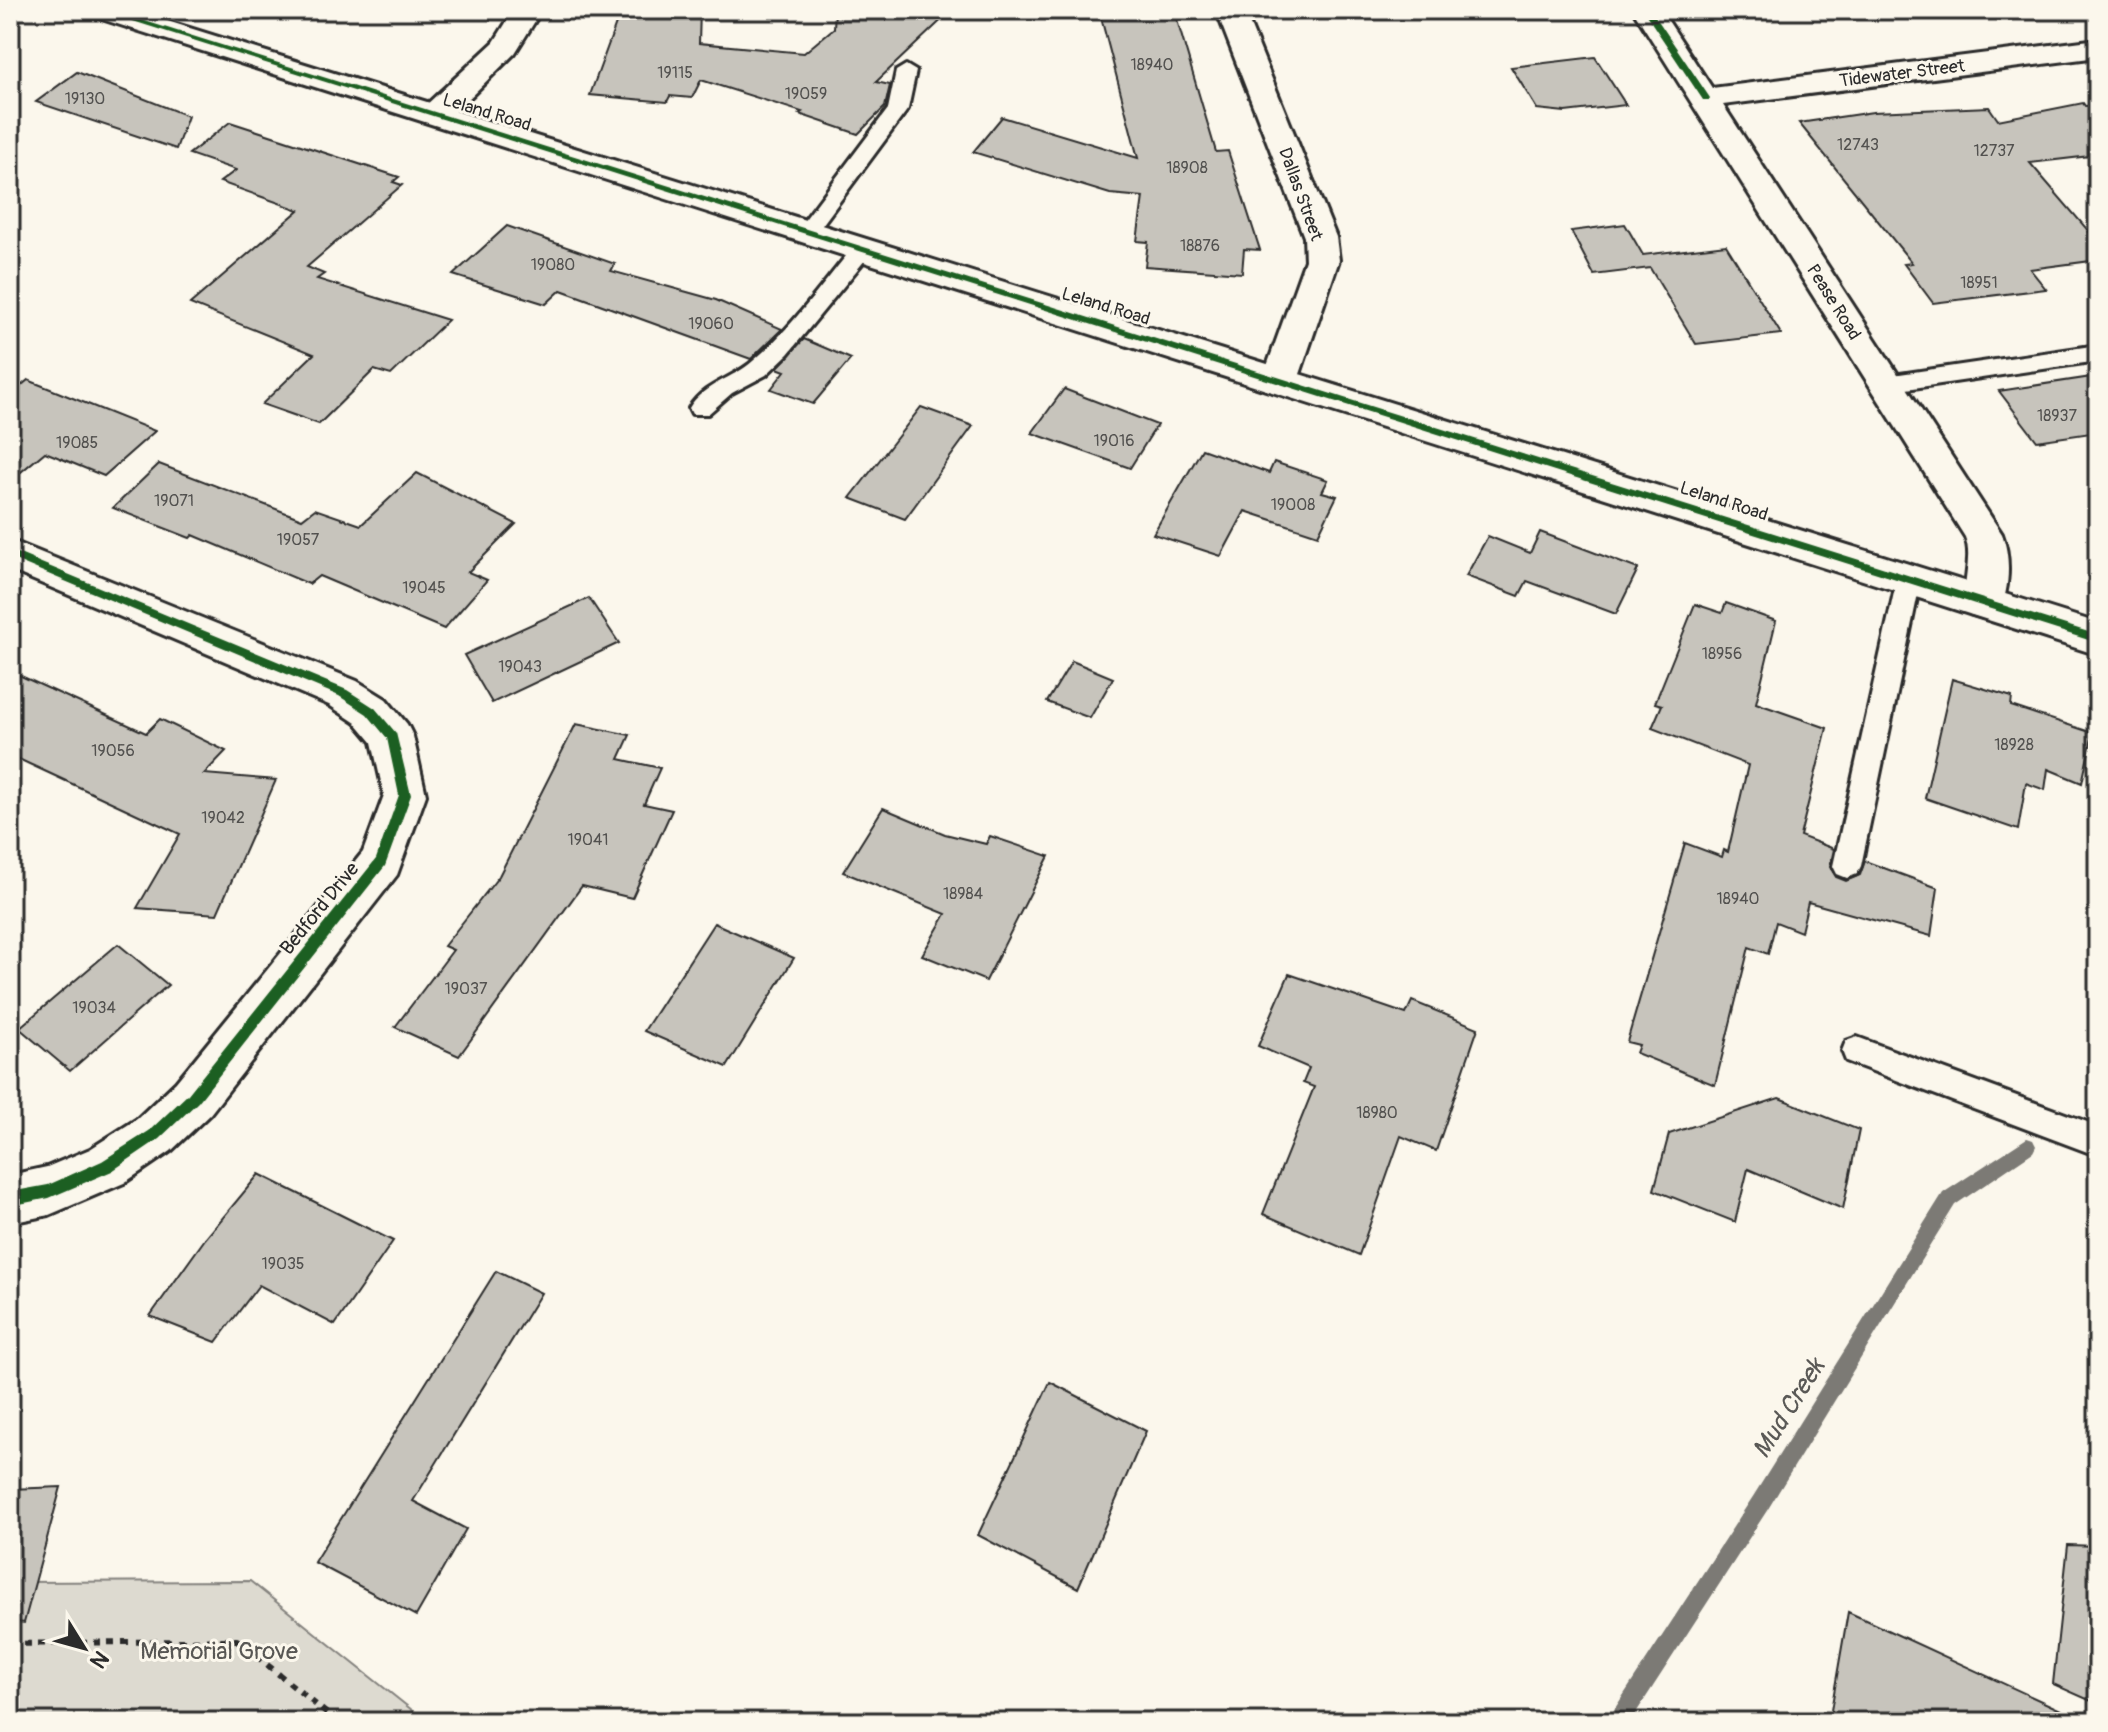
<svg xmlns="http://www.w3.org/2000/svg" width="2108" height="1732" font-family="Pangolin,sans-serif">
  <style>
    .green { fill: #dddad0; stroke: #84827e; stroke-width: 2 }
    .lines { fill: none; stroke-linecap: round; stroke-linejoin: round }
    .stream { fill: #7b7a75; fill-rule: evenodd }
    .building { fill: #c7c4bc; stroke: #2b2b2b; stroke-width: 2 }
    .service-casing { stroke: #2b2b2b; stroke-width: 6 }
    .minor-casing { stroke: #2b2b2b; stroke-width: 6 }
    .secondary-casing { stroke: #2b2b2b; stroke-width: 6 }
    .path { stroke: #2b2b2b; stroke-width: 6; stroke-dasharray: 7 7; stroke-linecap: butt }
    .service { fill: #fbf7ec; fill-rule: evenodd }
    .minor { fill: #fbf7ec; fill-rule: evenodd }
    .secondary { fill: #fbf7ec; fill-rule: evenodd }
    .cycleway-casing { stroke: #fbf7ec; stroke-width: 5 }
    .cycleway { fill: #1b5e20; fill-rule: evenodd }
    .labels { text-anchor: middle; stroke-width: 6; stroke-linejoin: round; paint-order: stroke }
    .number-label { font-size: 16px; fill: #52514f }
    .far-street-label { font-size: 18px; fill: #2b2b2b; stroke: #fbf7ec }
    .street-label { font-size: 20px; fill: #2b2b2b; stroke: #fbf7ec }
    .near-park-label { font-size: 24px; fill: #585754; stroke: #fbf7ec }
    .near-water-label { font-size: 26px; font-style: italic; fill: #5a5956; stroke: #fbf7ec }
  </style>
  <rect width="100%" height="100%" fill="#fbf7ec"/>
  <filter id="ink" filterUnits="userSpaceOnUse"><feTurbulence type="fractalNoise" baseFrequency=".0125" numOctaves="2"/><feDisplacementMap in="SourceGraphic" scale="16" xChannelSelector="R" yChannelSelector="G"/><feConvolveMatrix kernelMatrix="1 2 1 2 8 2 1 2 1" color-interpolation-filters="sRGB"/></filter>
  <g filter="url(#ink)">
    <!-- green -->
    <path class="green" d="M 250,1581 L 427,1722 L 10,1722 L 10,1582 Z"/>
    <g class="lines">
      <!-- stream -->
      <path class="stream" d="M 2027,1138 L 2033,1140 L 2036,1146 L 2033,1152 L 1955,1205 L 1768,1509 L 1630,1722 L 1606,1722 L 1754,1495 L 1943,1193 Z"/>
    </g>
    <!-- building -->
    <g class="building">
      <path d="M 621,10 L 700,10 L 699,43 L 804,53 L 834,28 L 835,10 L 952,10 L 876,82 L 890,85 L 885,107 L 858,134 L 799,114 L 802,112 L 701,80 L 692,98 L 670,96 L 667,102 L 590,95 Z"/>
      <path d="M 1099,10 L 1174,10 L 1216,152 L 1228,151 L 1260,250 L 1244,249 L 1242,273 L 1145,266 L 1148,242 L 1137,241 L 1143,197 L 1110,194 L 973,152 L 1002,117 L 1138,158 Z"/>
      <path d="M 1595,57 L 1626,105 L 1565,112 L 1537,109 L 1511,67 Z"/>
      <path d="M 77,72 L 188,116 L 176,149 L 36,102 Z"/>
      <path d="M 2083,103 L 2085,106 L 2098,105 L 2098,155 L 2030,163 L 2098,242 L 2098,260 L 2030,269 L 2046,289 L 1933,303 L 1904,264 L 1912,263 L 1799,123 L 1873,112 L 1989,107 L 1998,120 Z"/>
      <path d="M 230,122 L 399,177 L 393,182 L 402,185 L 307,267 L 324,274 L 317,279 L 448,320 L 391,375 L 374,370 L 319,424 L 262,404 L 314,354 L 190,304 L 299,210 L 220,182 L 236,170 L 189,154 Z"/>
      <path d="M 1625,224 L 1643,255 L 1726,245 L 1781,334 L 1696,344 L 1650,268 L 1594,275 L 1571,231 Z"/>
      <path d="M 507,226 L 615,264 L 611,271 L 716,300 L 782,329 L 751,359 L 561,290 L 546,304 L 453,275 Z"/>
      <path d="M 804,339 L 851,359 L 813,404 L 771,389 L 785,371 L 777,368 Z"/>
      <path d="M 2098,376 L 2098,432 L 2037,441 L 1999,391 Z"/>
      <path d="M 28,380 L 155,431 L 104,476 L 45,452 L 10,481 L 10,395 Z"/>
      <path d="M 1064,389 L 1157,425 L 1130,468 L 1032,433 Z"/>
      <path d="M 921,407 L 973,426 L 905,519 L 850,498 Z"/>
      <path d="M 1202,449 L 1269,473 L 1274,462 L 1328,480 L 1322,492 L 1337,496 L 1318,535 L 1245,511 L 1221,556 L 1153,534 Z"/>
      <path d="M 159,464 L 302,519 L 315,509 L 361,525 L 417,473 L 516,524 L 468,572 L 487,580 L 444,629 L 319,576 L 309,584 L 193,535 L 190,538 L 113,508 Z"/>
      <path d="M 1540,532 L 1638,569 L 1616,614 L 1527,581 L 1519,596 L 1466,576 L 1488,536 L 1530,553 Z"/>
      <path d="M 589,598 L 619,643 L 492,703 L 464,655 Z"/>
      <path d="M 1726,603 L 1776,621 L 1756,703 L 1827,728 L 1800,836 L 1834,849 L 1830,867 L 1836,877 L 1846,881 L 1860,875 L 1865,861 L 1938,888 L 1931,936 L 1808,902 L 1801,932 L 1776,922 L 1768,954 L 1749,947 L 1715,1085 L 1636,1053 L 1639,1045 L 1627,1042 L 1685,843 L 1722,857 L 1724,850 L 1728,852 L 1748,765 L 1652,728 L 1662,705 L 1655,703 L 1695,604 L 1722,613 Z"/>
      <path d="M 1072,661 L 1113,678 L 1090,718 L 1047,702 Z"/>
      <path d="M 10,671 L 146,733 L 160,719 L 226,751 L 204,774 L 276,780 L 217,914 L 137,908 L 180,834 L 10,755 Z"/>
      <path d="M 1952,679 L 2012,697 L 2011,706 L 2093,733 L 2082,783 L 2048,769 L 2045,790 L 2026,783 L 2018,830 L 1925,798 Z"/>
      <path d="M 576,724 L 630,735 L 619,759 L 660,768 L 644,804 L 672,810 L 632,898 L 582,886 L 459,1056 L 395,1027 L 453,950 L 444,946 L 499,876 Z"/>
      <path d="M 883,808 L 945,834 L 986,844 L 990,836 L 1049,856 L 986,981 L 922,955 L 946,914 L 843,872 Z"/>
      <path d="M 714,923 L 794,958 L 727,1067 L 644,1031 Z"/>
      <path d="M 118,944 L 168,985 L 70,1071 L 19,1028 Z"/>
      <path d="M 1289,974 L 1406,1014 L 1412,1001 L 1478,1028 L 1436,1151 L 1401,1136 L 1359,1255 L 1263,1214 L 1314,1087 L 1303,1083 L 1309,1068 L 1258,1046 Z"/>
      <path d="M 1779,1098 L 1859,1130 L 1843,1209 L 1748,1169 L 1735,1222 L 1654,1190 L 1669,1134 Z"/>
      <path d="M 259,1174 L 393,1241 L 335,1325 L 259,1285 L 216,1342 L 150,1316 L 205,1239 Z"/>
      <path d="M 496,1271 L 541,1293 L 413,1501 L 466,1529 L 416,1616 L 314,1562 Z"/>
      <path d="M 1050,1382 L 1146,1431 L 1078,1588 L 978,1535 Z"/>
      <path d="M 61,1487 L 24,1623 L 10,1621 L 10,1489 Z"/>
      <path d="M 2068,1545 L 2098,1546 L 2098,1704 L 2053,1684 Z"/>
      <path d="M 1848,1612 L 2087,1722 L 1829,1722 Z"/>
    </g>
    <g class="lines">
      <defs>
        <g id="service">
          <path d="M 906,65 L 916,71 L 908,109 L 814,236 L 800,236 L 797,231 L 800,226 L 888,109 L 896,71 Z"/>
          <path d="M 863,242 L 870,244 L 874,249 L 870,254 L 788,354 L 766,375 L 732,393 L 708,414 L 692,414 L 689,408 C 704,383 733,379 753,361 C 792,328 823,283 856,244 Z"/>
          <path d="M 2098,345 L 2098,361 L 1886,392 L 1878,390 L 1875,384 L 1878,378 L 1886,376 Z"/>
          <path d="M 1909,570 L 1918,572 L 1921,579 L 1861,866 L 1857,874 L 1847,878 L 1837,874 L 1833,866 L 1897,579 L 1900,572 Z"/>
          <path d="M 1857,1037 L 2098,1126 L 2098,1156 L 1846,1061 L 1842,1051 L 1846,1041 Z"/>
        </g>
        <g id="minor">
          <path d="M 514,10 L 542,10 L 515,53 L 446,121 L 435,123 L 424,121 L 420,114 L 424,107 L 494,42 Z"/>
          <path d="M 1216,10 L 1244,10 L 1336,237 L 1339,260 L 1298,380 L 1293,389 L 1280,392 L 1267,389 L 1262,380 L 1305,260 L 1304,237 Z"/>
          <path d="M 1633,10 L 1661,10 L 1712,88 L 2098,39 L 2098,57 L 1723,105 L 2002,534 C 2011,557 2010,591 1998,614 L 1984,618 L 1970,614 C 1957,590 1975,562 1965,537 Z"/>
          <path d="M 10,540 L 357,681 L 386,699 L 407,724 L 413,736 L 426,795 L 397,875 L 210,1114 L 171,1151 L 124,1183 L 49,1215 L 10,1223 L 10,1175 L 47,1167 L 90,1149 L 137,1119 L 176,1082 L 363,852 L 384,795 L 372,742 L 356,723 L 329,705 L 10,570 Z"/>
        </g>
        <path id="secondary" d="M 88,10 L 132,10 L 2098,623 L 2098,655 L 92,16 Z"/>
      </defs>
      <!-- service casing -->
      <use href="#service" class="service-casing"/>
      <!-- minor casing -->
      <use href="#minor" class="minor-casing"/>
      <!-- secondary casing -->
      <use href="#secondary" class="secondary-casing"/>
      <!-- path -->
      <path class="path" d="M 10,1644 L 237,1640 L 337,1722"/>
      <!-- service -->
      <use href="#service" class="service"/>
      <!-- minor -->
      <use href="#minor" class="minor"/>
      <!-- secondary -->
      <use href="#secondary" class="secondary"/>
      <defs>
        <g id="cycleway">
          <path d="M 98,10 L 110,10 L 2098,635 L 2098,643 Z"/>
          <path d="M 1643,10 L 1651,10 L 1710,98 L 1709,100 L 1703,100 Z"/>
          <path d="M 10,550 L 347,690 L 375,708 L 396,733 L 411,795 L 385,866 L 198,1102 L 159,1139 L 112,1171 L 49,1198 L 10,1206 L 10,1192 L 48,1185 L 102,1161 L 149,1131 L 188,1094 L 376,859 L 399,795 L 387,738 L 367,714 L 339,696 L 10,558 Z"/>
        </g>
      </defs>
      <!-- cycleway casing -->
      <use href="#cycleway" class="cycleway-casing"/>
      <!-- cycleway -->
      <use href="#cycleway" class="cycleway"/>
    </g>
  </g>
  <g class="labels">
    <!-- number labels -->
    <g class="number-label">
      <text x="1152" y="70">18940</text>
      <text x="675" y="78">19115</text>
      <text x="806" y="99">19059</text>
      <text x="85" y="104">19130</text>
      <text x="1858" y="150">12743</text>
      <text x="1994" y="156">12737</text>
      <text x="1187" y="173">18908</text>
      <text x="1200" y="251">18876</text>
      <text x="553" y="270">19080</text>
      <text x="1979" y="288">18951</text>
      <text x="711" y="329">19060</text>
      <text x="2057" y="421">18937</text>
      <text x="1114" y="446">19016</text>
      <text x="77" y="448">19085</text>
      <text x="174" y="506">19071</text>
      <text x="1293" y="510">19008</text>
      <text x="298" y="545">19057</text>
      <text x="424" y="593">19045</text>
      <text x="1722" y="659">18956</text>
      <text x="520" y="672">19043</text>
      <text x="2014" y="750">18928</text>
      <text x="113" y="756">19056</text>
      <text x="223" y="823">19042</text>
      <text x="588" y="845">19041</text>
      <text x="963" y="899">18984</text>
      <text x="1738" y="904">18940</text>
      <text x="466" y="994">19037</text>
      <text x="94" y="1013">19034</text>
      <text x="1377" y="1118">18980</text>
      <text x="283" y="1269">19035</text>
    </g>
    <!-- far-street labels -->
    <g class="far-street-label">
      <text transform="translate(1902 73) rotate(-7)" y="6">Tidewater Street</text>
      <text transform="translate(487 112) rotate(17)" y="6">Leland Road</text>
      <text transform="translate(1301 194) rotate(70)" y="6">Dallas Street</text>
      <text transform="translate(1834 302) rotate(58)" y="6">Pease Road</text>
      <text transform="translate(1106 306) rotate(17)" y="6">Leland Road</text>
      <text transform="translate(1724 501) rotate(18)" y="6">Leland Road</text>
    </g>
    <!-- street labels -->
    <g class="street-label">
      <text transform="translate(319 908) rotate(-51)" y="7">Bedford Drive</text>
    </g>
    <!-- near-park labels -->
    <g class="near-park-label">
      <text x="219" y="1659">Memorial Grove</text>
    </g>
    <!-- near-water labels -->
    <g class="near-water-label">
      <text transform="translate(1788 1408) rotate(-58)" y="9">Mud Creek</text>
    </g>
  </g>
  <!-- margin -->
  <rect width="2108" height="1732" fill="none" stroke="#fbf7ec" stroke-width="40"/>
  <rect x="20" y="20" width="2068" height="1692" fill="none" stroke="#2b2b2b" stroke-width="3" filter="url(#ink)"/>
  <!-- north arrow -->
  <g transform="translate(84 1648) rotate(127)" stroke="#fbf7ec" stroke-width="6" paint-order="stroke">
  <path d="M0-6L14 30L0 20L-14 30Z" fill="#2b2b2b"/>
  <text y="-12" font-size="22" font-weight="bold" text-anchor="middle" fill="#2b2b2b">N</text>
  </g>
</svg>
